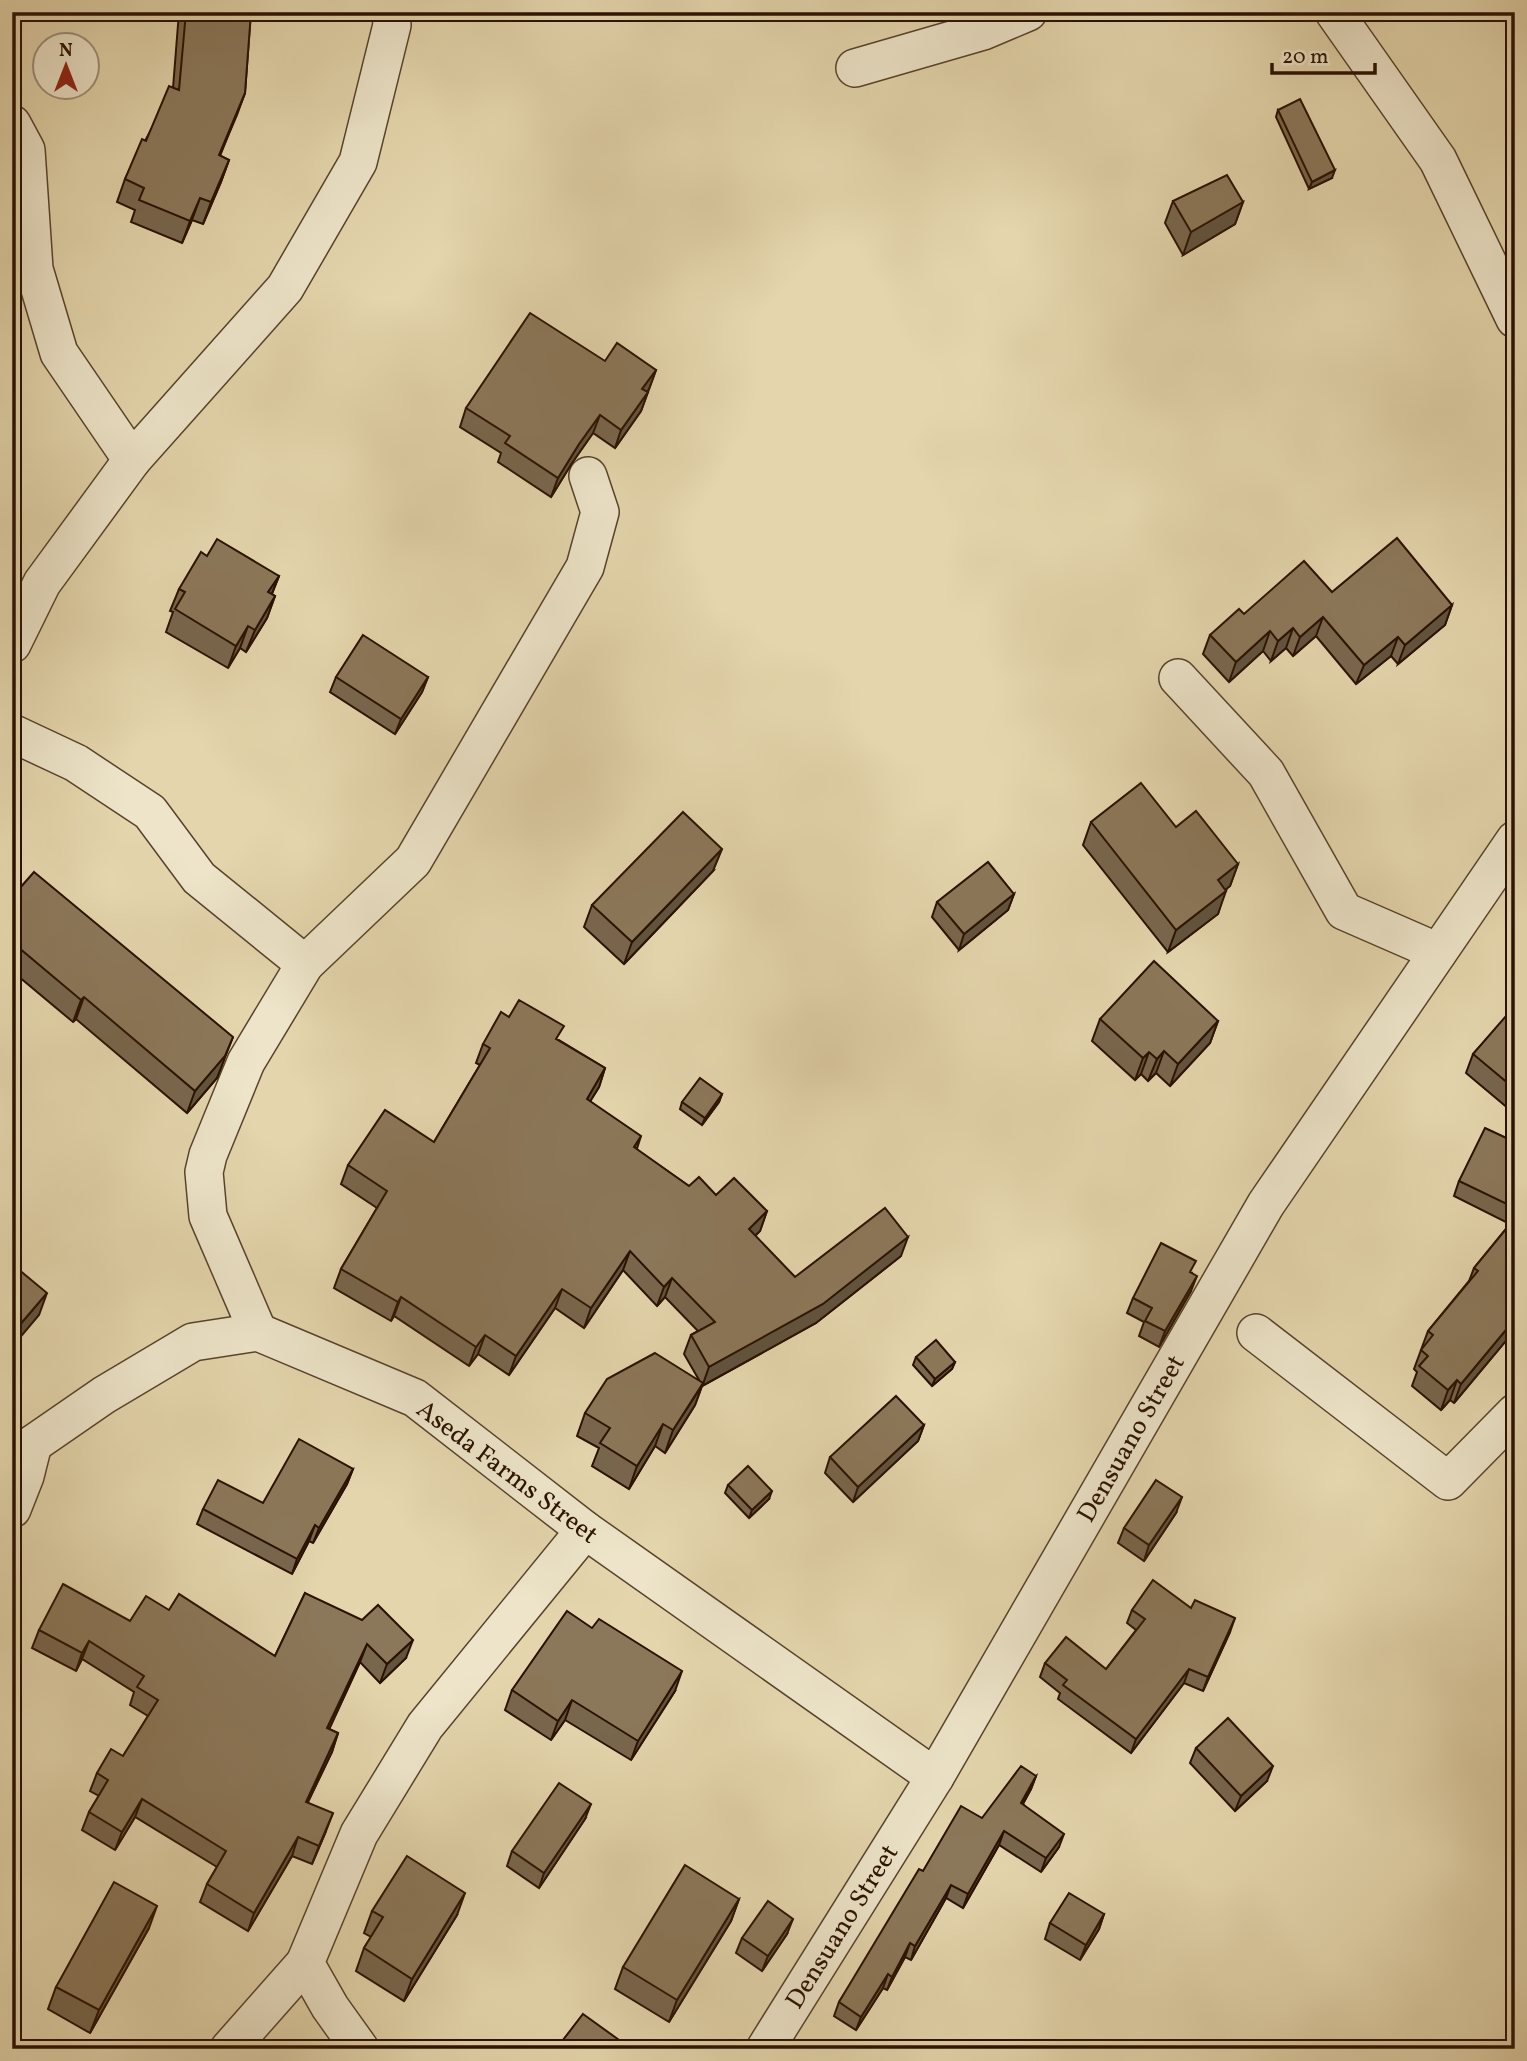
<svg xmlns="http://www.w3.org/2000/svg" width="1527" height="2061" font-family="Vollkorn,serif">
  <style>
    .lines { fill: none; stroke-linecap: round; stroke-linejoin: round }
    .street-casing { stroke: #58422b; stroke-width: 40 }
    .street { stroke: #ede4c9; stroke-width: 37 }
    .wall { fill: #78664d; stroke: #2a1100; stroke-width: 2 }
    .shaded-wall { fill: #61533e; stroke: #2a1100; stroke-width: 2 }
    .building { fill: #8b7759; stroke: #2a1100; stroke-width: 2 }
    .labels { text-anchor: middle; stroke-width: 6; stroke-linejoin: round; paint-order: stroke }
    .street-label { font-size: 26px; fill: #2a1100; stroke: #ede4c9 }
  </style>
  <rect width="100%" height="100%" fill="#e4d5ac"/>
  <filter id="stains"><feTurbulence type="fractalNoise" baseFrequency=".00286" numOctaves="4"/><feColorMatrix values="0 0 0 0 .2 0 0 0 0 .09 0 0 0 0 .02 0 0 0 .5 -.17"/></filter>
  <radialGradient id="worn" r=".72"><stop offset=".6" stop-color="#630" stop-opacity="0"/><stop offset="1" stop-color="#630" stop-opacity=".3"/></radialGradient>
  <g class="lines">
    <defs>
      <g id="street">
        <path d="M 1334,12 L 1438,160 L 1515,319"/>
        <path d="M 855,68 L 983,31 L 1028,12"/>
        <path d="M 12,124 L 26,150 L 34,269 L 59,353 L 132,460"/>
        <path d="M 12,644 L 42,583 L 132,460 L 285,288 L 358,162 L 392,25 L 391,12"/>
        <path d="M 1178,678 L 1266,773 L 1344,911 L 1438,952"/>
        <path d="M 12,733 L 76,763 L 150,812 L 199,878 L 305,964"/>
        <path d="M 258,1332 L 208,1216 L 204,1172 L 208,1155 L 246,1062 L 305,964 L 413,861 L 585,567 L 600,512 L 588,476"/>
        <path d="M 1256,1333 L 1448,1481 L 1515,1413"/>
        <path d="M 12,1456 L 33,1444 L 104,1395 L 193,1342 L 258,1332 L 415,1398 L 585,1530 L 935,1777"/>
        <path d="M 12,1509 L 25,1476 L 33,1444"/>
        <path d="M 229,2049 L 305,1963"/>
        <path d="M 360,2049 L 330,2007 L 305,1963 L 359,1834 L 425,1726 L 585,1530"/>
        <path d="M 765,2049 L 935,1777 L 1266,1204 L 1515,840"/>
      </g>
    </defs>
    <!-- street casing -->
    <use href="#street" class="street-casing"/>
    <!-- street -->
    <use href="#street" class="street"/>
  </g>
  <!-- wall -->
  <g class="wall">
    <path d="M 179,12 L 251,12 L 245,93 L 220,156 L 229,160 L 221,182 L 203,224 L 192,220 L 182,243 L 131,222 L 135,210 L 117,202 L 125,179 L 173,88 Z"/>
    <path d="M 1278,110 L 1332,178 L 1309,189 L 1276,117 Z"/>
    <path d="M 1173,201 L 1243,202 L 1235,224 L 1183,255 L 1165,223 Z"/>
    <path d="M 605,361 L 656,370 L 641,411 L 615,448 L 593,433 L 572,463 L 551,497 L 498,462 L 501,453 L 460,427 L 466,408 Z"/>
    <path d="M 207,556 L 279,576 L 272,594 L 275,596 L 267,618 L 246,652 L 240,648 L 228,668 L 166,632 L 173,612 L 170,611 L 179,589 Z"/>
    <path d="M 1514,559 L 1515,559 L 1515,573 L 1511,567 Z"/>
    <path d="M 1332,592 L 1452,605 L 1445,625 L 1398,664 L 1391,656 L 1356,684 L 1316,636 L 1293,656 L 1286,648 L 1271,661 L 1263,651 L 1229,682 L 1203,654 L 1210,635 L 1244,614 Z"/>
    <path d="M 336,677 L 428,677 L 422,692 L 395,734 L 330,692 Z"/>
    <path d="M 1091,822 L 1176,827 L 1238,864 L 1230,886 L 1225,890 L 1218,914 L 1168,952 L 1083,845 Z"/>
    <path d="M 713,871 L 624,964 L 584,927 L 592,905 Z"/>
    <path d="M 1014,894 L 1008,910 L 959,950 L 932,917 L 937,902 Z"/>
    <path d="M 12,897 L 224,1059 L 217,1078 L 187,1113 L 76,1019 L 73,1022 L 12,971 Z"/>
    <path d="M 1515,1009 L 1515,1114 L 1466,1073 L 1473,1054 Z"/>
    <path d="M 1100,1019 L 1218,1021 L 1210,1043 L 1170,1086 L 1156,1073 L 1148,1081 L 1141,1074 L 1135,1080 L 1092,1041 Z"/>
    <path d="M 559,1040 L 605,1068 L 599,1087 L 590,1101 L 637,1150 L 689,1186 L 767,1211 L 760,1231 L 755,1236 L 795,1277 L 901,1256 L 816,1323 L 702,1386 L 695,1405 L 665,1453 L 655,1446 L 629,1489 L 592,1466 L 599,1448 L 577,1436 L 585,1413 L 699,1380 L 684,1354 L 691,1335 L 698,1331 L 665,1297 L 657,1306 L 623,1270 L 584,1328 L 555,1308 L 509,1375 L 478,1354 L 469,1366 L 394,1316 L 391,1321 L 334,1288 L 341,1269 L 377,1208 L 341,1184 L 348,1165 L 434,1142 L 480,1065 L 476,1063 L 483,1044 Z"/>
    <path d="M 722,1094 L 719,1102 L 702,1125 L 680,1109 L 682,1102 Z"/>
    <path d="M 1515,1142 L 1515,1330 L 1454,1403 L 1450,1400 L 1441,1410 L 1412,1386 L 1417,1372 L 1414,1369 L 1428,1331 L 1469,1281 L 1474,1268 L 1510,1224 L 1454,1196 L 1459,1181 Z"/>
    <path d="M 1192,1273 L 1191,1291 L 1159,1347 L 1139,1336 L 1144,1322 L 1127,1313 L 1133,1298 Z"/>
    <path d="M 916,1357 L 955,1362 L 952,1369 L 932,1386 L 913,1365 Z"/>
    <path d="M 924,1425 L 918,1441 L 853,1502 L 825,1473 L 830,1457 Z"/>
    <path d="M 353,1469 L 347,1484 L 313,1543 L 309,1541 L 292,1574 L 197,1524 L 203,1509 L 263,1503 Z"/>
    <path d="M 728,1485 L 769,1499 L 749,1518 L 725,1493 Z"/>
    <path d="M 1176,1513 L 1144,1561 L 1118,1543 L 1124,1528 Z"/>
    <path d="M 305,1593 L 406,1658 L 380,1683 L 360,1662 L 329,1729 L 338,1733 L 332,1752 L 308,1802 L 326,1831 L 312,1864 L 292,1856 L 248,1931 L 200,1902 L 207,1884 L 217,1867 L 135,1817 L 115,1850 L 82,1830 L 89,1812 L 99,1796 L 90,1791 L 97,1773 L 123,1756 L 148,1716 L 130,1705 L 134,1692 L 82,1659 L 76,1671 L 32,1648 L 39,1630 L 130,1621 L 169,1610 L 275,1656 Z"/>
    <path d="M 1191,1608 L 1230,1632 L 1203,1691 L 1184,1683 L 1131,1753 L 1058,1699 L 1060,1693 L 1040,1677 L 1045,1663 L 1106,1669 L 1136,1630 L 1127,1623 L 1132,1610 Z"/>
    <path d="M 512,1690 L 675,1691 L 631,1760 L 565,1720 L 551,1740 L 505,1710 Z"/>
    <path d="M 1196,1748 L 1267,1781 L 1235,1811 L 1190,1763 Z"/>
    <path d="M 1036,1776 L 1031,1789 L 1023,1804 L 1059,1847 L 1041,1872 L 999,1845 L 963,1908 L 946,1898 L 911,1960 L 905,1957 L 887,1990 L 883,1988 L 856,2030 L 834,2016 L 839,2002 L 923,1871 L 982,1818 Z"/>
    <path d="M 585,1819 L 539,1888 L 507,1866 L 512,1851 Z"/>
    <path d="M 739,1899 L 731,1921 L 669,2022 L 615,1989 L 623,1967 Z"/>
    <path d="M 372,1911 L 457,1915 L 404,2001 L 356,1971 L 364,1948 L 371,1937 L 364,1933 Z"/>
    <path d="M 1104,1914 L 1099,1929 L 1080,1960 L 1045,1939 L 1050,1923 Z"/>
    <path d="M 149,1928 L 90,2033 L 48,2009 L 56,1987 Z"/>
    <path d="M 787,1934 L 762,1971 L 736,1953 L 742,1938 Z"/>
  </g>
  <!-- shaded-wall -->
  <g class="shaded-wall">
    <path d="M 245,93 L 237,115 L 210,178 L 219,155 Z"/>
    <path d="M 229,160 L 221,182 L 203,224 L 211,202 Z"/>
    <path d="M 1335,170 L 1332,178 L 1309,189 L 1312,182 Z"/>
    <path d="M 200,198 L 192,220 L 182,243 L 190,221 Z"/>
    <path d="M 1243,202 L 1235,224 L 1183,255 L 1191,232 Z"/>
    <path d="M 656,370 L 649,389 L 636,407 L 642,389 Z"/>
    <path d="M 648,392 L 641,411 L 615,448 L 621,430 Z"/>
    <path d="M 600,415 L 593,433 L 572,463 L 551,497 L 558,478 L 579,444 Z"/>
    <path d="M 279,576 L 270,598 L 268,592 Z"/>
    <path d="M 275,596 L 267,618 L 246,652 L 255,630 Z"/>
    <path d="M 1452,605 L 1445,625 L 1398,664 L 1405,645 Z"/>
    <path d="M 1323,617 L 1316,636 L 1293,656 L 1300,637 Z"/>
    <path d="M 248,626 L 240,648 L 228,668 L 236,646 Z"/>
    <path d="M 1293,628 L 1286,648 L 1271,661 L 1278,641 Z"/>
    <path d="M 1270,631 L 1263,651 L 1229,682 L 1236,662 Z"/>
    <path d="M 1398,637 L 1391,656 L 1356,684 L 1364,665 Z"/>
    <path d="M 428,677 L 422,692 L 395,734 L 401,719 Z"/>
    <path d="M 722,849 L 713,871 L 624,964 L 632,942 Z"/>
    <path d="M 1238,864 L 1230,886 L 1210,902 L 1218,880 Z"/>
    <path d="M 1226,891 L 1218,914 L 1168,952 L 1176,930 Z"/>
    <path d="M 1014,894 L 1008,910 L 959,950 L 964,934 Z"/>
    <path d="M 84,997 L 76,1019 L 73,1022 L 81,1000 Z"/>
    <path d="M 1218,1021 L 1210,1043 L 1170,1086 L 1178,1064 Z"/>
    <path d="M 233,1037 L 217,1078 L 187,1113 L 195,1091 Z"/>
    <path d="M 1164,1051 L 1156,1073 L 1148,1081 L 1157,1059 Z"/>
    <path d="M 1149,1052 L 1141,1074 L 1135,1080 L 1143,1058 Z"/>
    <path d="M 605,1068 L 599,1087 L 580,1118 L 587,1099 Z"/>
    <path d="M 722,1094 L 719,1102 L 702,1125 L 705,1118 Z"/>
    <path d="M 641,1136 L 635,1155 L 634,1147 Z"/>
    <path d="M 767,1211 L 760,1231 L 742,1248 L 749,1229 Z"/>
    <path d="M 908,1237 L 901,1256 L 816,1323 L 702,1386 L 695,1405 L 665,1453 L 673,1430 L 703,1384 L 709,1367 Z"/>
    <path d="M 630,1251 L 623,1270 L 584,1328 L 591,1308 Z"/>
    <path d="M 1197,1276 L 1191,1291 L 1159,1347 L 1165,1331 Z"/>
    <path d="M 672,1278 L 665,1297 L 657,1306 L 664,1287 Z"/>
    <path d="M 562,1289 L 555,1308 L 509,1375 L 516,1356 Z"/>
    <path d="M 47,1293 L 39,1315 L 12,1347 L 12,1334 Z"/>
    <path d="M 401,1297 L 394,1316 L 391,1321 L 398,1302 Z"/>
    <path d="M 1515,1319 L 1515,1330 L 1454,1403 L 1461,1384 Z"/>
    <path d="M 485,1335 L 478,1354 L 469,1366 L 476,1347 Z"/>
    <path d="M 955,1362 L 952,1369 L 932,1386 L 935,1379 Z"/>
    <path d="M 1457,1380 L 1450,1400 L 1441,1410 L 1448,1390 Z"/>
    <path d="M 663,1424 L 655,1446 L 629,1489 L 637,1466 Z"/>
    <path d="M 924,1425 L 918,1441 L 853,1502 L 858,1487 Z"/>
    <path d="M 353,1469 L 347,1484 L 313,1543 L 319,1528 Z"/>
    <path d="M 772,1491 L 769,1499 L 749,1518 L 752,1510 Z"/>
    <path d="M 1182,1497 L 1176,1513 L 1144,1561 L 1149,1545 Z"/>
    <path d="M 315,1525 L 309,1541 L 292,1574 L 297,1559 Z"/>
    <path d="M 1235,1618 L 1230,1632 L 1203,1691 L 1208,1677 Z"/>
    <path d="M 413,1640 L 406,1658 L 380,1683 L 387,1664 Z"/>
    <path d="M 89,1641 L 82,1659 L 76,1671 L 82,1653 Z"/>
    <path d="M 367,1644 L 360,1662 L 321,1747 L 327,1728 Z"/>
    <path d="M 1189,1669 L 1184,1683 L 1131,1753 L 1136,1739 Z"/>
    <path d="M 682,1671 L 675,1691 L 631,1760 L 638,1741 Z"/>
    <path d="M 572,1700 L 565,1720 L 551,1740 L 558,1721 Z"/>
    <path d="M 338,1733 L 332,1752 L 299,1820 L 306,1802 Z"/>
    <path d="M 1273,1766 L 1267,1781 L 1235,1811 L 1241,1796 Z"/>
    <path d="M 1036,1776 L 1031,1789 L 1016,1816 L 1021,1803 Z"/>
    <path d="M 142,1799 L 135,1817 L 115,1850 L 122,1832 Z"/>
    <path d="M 591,1804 L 585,1819 L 539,1888 L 544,1873 Z"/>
    <path d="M 333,1813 L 326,1831 L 312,1864 L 319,1846 Z"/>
    <path d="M 1004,1831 L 999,1845 L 963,1908 L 968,1894 Z"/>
    <path d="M 1064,1834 L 1059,1847 L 1041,1872 L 1046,1858 Z"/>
    <path d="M 298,1837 L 292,1856 L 248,1931 L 254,1913 Z"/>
    <path d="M 951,1885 L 946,1898 L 911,1960 L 915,1946 Z"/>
    <path d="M 465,1893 L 457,1915 L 404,2001 L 412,1979 Z"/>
    <path d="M 739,1899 L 731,1921 L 669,2022 L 677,2000 Z"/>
    <path d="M 157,1906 L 149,1928 L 90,2033 L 99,2010 Z"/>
    <path d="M 1104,1914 L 1099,1929 L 1080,1960 L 1086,1945 Z"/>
    <path d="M 793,1919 L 787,1934 L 762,1971 L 768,1956 Z"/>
    <path d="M 910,1943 L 905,1957 L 887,1990 L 892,1977 Z"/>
    <path d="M 888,1974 L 883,1988 L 856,2030 L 861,2017 Z"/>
  </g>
  <!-- building -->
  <g class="building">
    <path d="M 186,12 L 251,12 L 245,93 L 219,155 L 229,160 L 211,202 L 200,198 L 190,221 L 139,200 L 144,188 L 125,179 L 142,139 L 146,141 L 169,86 L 179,90 Z"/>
    <path d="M 1300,99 L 1335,170 L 1312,182 L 1278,110 Z"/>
    <path d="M 1227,175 L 1243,202 L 1191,232 L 1173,201 Z"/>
    <path d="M 530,313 L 605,361 L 617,343 L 656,370 L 642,389 L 648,392 L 621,430 L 600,415 L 579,444 L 558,478 L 505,443 L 510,436 L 466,408 Z"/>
    <path d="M 1397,538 L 1452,605 L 1405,645 L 1398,637 L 1364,665 L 1323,617 L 1300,637 L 1293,628 L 1278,641 L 1270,631 L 1236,662 L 1210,635 L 1239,609 L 1244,614 L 1304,561 L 1332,592 Z"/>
    <path d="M 217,539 L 279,576 L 268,592 L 275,596 L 255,630 L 248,626 L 236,646 L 175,609 L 185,592 L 179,589 L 201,552 L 207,556 Z"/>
    <path d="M 363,635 L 428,677 L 401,719 L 336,677 Z"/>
    <path d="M 1141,783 L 1176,827 L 1196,811 L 1238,864 L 1218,880 L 1226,891 L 1176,930 L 1091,822 Z"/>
    <path d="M 683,812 L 722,849 L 632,942 L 592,905 Z"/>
    <path d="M 988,862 L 1014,894 L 964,934 L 937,902 Z"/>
    <path d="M 34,872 L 233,1037 L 225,1056 L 195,1091 L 84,997 L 81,1000 L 12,942 L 12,897 Z"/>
    <path d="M 1154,961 L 1218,1021 L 1178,1064 L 1164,1051 L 1157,1059 L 1149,1052 L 1143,1058 L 1100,1019 Z"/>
    <path d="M 519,1000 L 564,1026 L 556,1039 L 605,1068 L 587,1099 L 641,1136 L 634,1147 L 689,1186 L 699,1177 L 716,1195 L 734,1178 L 767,1211 L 749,1229 L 795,1277 L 885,1208 L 908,1237 L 823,1304 L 709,1367 L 691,1335 L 715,1322 L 672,1278 L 664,1287 L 630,1251 L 591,1308 L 562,1289 L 516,1356 L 485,1335 L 476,1347 L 401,1297 L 398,1302 L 341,1269 L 387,1191 L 348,1165 L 385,1110 L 434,1142 L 490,1048 L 483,1044 L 501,1012 L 509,1017 Z"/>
    <path d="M 1513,1008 L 1515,1009 L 1515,1089 L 1473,1054 Z"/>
    <path d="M 700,1078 L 722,1094 L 705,1118 L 682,1102 Z"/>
    <path d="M 1485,1128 L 1515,1142 L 1515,1208 L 1459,1181 Z"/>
    <path d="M 1515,1218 L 1515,1319 L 1461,1384 L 1457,1380 L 1448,1390 L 1419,1366 L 1428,1356 L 1421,1350 L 1433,1335 L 1428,1331 L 1478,1271 L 1474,1268 Z"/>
    <path d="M 1161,1243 L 1196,1261 L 1190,1272 L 1197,1276 L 1165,1331 L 1145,1321 L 1152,1308 L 1133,1298 Z"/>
    <path d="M 12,1264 L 47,1293 L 12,1334 Z"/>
    <path d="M 936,1340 L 955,1362 L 935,1379 L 916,1357 Z"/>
    <path d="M 655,1353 L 703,1383 L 673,1430 L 663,1424 L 637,1466 L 600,1443 L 610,1428 L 585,1413 L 607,1379 Z"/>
    <path d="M 896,1396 L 924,1425 L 858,1487 L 830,1457 Z"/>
    <path d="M 299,1439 L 353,1469 L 319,1528 L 315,1525 L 297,1559 L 203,1509 L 218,1480 L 263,1503 Z"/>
    <path d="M 748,1466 L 772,1491 L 752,1510 L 728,1485 Z"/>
    <path d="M 1156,1480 L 1182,1497 L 1149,1545 L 1124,1528 Z"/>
    <path d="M 1153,1580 L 1191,1608 L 1195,1600 L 1235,1618 L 1208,1677 L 1189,1669 L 1136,1739 L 1063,1685 L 1067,1680 L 1045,1663 L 1066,1637 L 1106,1669 L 1145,1619 L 1132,1610 Z"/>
    <path d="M 63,1584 L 130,1621 L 146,1596 L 169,1610 L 179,1594 L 275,1656 L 305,1593 L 362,1620 L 378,1605 L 413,1640 L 387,1664 L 367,1644 L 327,1728 L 338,1733 L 306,1802 L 333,1813 L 319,1846 L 298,1837 L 254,1913 L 207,1884 L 226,1851 L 142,1799 L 122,1832 L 89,1812 L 108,1780 L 97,1773 L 111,1749 L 123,1756 L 158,1700 L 137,1687 L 144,1676 L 89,1641 L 82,1653 L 39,1630 Z"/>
    <path d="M 567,1611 L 592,1628 L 599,1619 L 682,1671 L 638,1741 L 572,1700 L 558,1721 L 512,1690 Z"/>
    <path d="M 1228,1718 L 1273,1766 L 1241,1796 L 1196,1748 Z"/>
    <path d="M 1021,1766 L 1036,1776 L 1021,1803 L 1064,1834 L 1046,1858 L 1004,1831 L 968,1894 L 951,1885 L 915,1946 L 910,1943 L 892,1977 L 888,1974 L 861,2017 L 839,2002 L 919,1869 L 923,1871 L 961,1806 L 982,1818 Z"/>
    <path d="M 559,1783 L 591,1804 L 544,1873 L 512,1851 Z"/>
    <path d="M 407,1856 L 465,1893 L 412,1979 L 364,1948 L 383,1917 L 372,1911 Z"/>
    <path d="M 685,1865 L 739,1899 L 677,2000 L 623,1967 Z"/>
    <path d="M 114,1882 L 157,1906 L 99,2010 L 56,1987 Z"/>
    <path d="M 1069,1893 L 1104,1914 L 1086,1945 L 1050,1923 Z"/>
    <path d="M 768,1901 L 793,1919 L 768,1956 L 742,1938 Z"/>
    <path d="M 583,2014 L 626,2045 L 623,2049 L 556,2049 Z"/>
  </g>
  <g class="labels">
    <!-- street labels -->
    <g class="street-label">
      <text transform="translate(1130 1438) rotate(-60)" y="9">Densuano Street</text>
      <text transform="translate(508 1471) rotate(37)" y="9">Aseda Farms Street</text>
      <text transform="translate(841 1926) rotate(-58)" y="9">Densuano Street</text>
    </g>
  </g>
  <!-- margin -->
  <rect width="1527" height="2061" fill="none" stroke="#e4d5ac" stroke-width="42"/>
  <rect x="14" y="14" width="1499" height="2033" fill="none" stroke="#2a1100" stroke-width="3.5"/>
  <rect x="21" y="21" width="1485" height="2019" fill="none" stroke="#2a1100" stroke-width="2"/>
  <!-- north arrow -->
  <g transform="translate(66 66)"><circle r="33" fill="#ede4c9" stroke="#9f9079" stroke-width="2"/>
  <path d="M0-5L12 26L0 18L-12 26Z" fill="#8f2418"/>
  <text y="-10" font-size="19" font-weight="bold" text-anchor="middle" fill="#2a1100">N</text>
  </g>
  <!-- scale -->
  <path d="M1272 63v10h103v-10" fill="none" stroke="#2a1100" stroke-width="3.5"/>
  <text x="1282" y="63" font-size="21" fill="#2a1100" stroke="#ede4c9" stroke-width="5" paint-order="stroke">20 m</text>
  <rect width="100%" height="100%" filter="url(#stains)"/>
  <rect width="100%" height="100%" fill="url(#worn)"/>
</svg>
